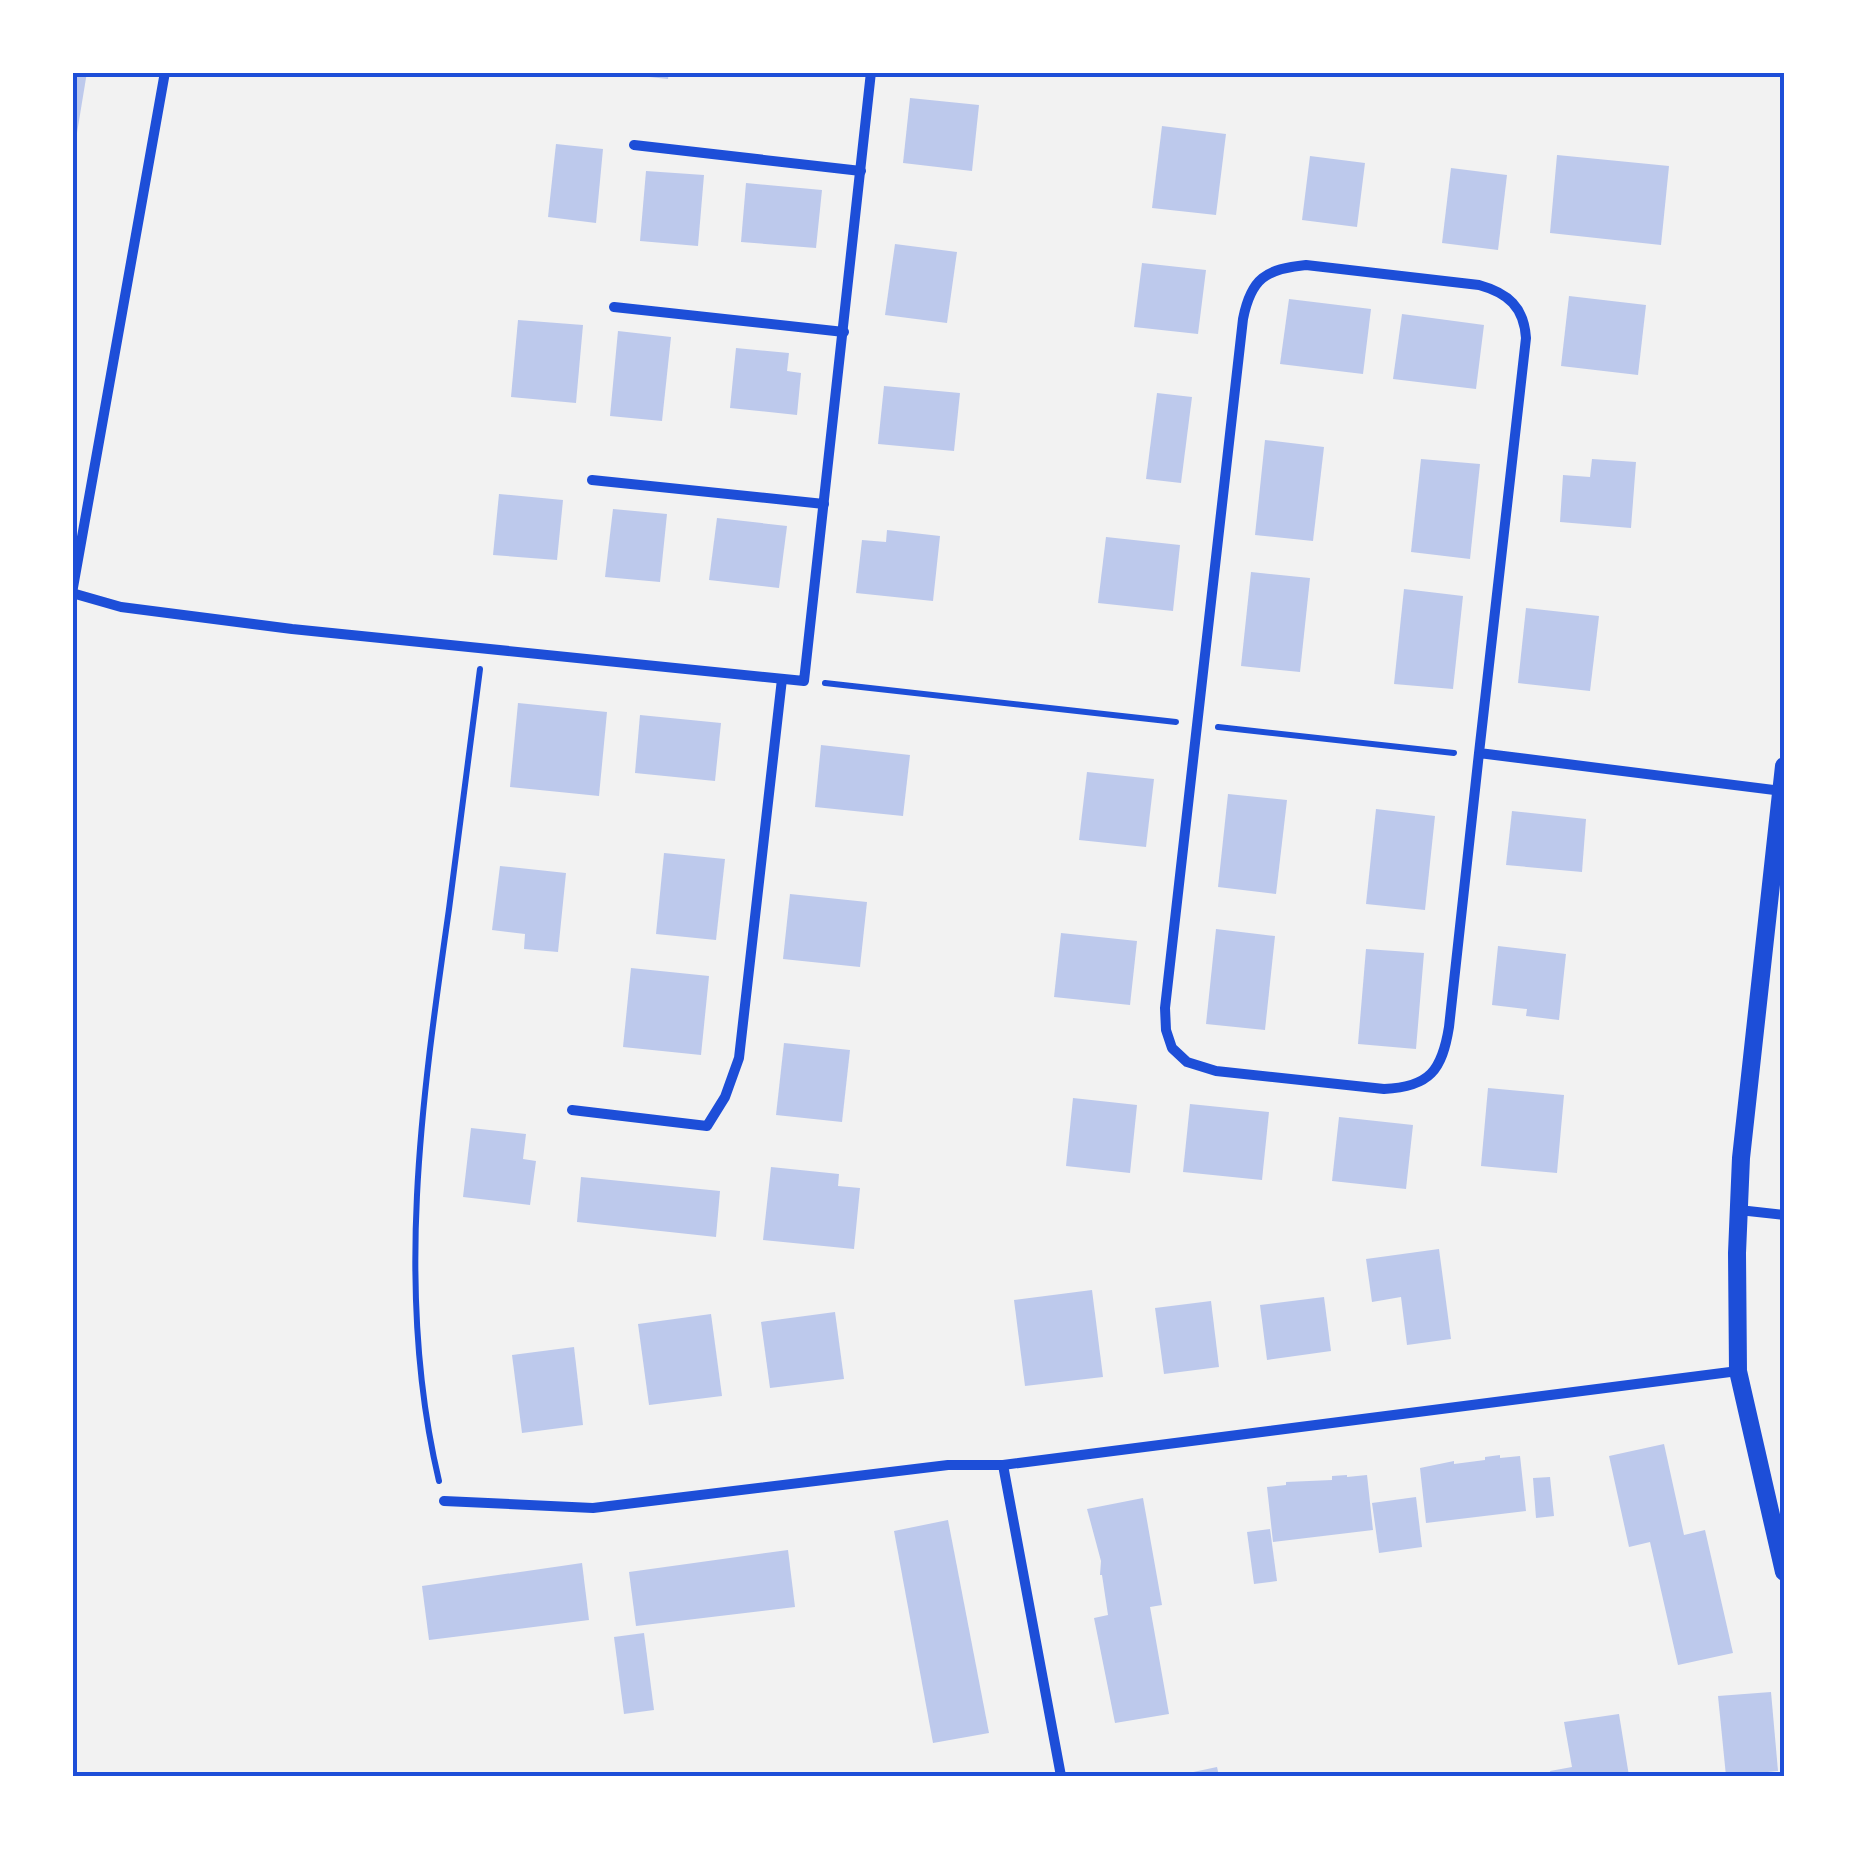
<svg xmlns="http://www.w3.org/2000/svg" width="1857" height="1849" font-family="Arial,sans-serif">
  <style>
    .building { fill: #bdc9ec }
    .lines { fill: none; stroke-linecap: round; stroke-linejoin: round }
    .path { stroke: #1d4ed8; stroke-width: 6 }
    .minor { stroke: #1d4ed8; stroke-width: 10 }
    .tertiary { stroke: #1d4ed8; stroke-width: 18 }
    .neatline { fill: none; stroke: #1d4ed8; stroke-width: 4 }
  </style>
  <rect width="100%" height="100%" fill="#f2f2f2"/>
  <!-- building -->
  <g class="building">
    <path d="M 72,72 L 87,72 L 75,145 L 72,145 Z"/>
    <path d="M 630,72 L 669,72 L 668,79 L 630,75 Z"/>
    <path d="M 910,98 L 979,105 L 972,171 L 903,163 Z"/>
    <path d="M 1162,126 L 1226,134 L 1216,215 L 1152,208 Z"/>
    <path d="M 556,144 L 603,149 L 596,223 L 548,217 Z"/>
    <path d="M 1557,155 L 1669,166 L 1661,245 L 1550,233 Z"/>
    <path d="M 1310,156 L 1365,163 L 1357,227 L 1302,220 Z"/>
    <path d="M 1451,168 L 1507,175 L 1498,250 L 1442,243 Z"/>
    <path d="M 646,171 L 704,175 L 698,246 L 640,241 Z"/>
    <path d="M 746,183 L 822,190 L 816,248 L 741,242 Z"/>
    <path d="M 895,244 L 957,252 L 947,323 L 885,315 Z"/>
    <path d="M 1142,263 L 1206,270 L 1198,334 L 1134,327 Z"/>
    <path d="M 1569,296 L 1646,305 L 1638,375 L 1561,366 Z"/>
    <path d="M 1289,299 L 1371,309 L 1363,374 L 1280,364 Z"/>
    <path d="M 1402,314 L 1484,325 L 1476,389 L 1393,379 Z"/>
    <path d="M 518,320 L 583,325 L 576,403 L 511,397 Z"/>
    <path d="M 618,331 L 671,337 L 662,421 L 610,416 Z"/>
    <path d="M 736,348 L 789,353 L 787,371 L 801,373 L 797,415 L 730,408 Z"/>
    <path d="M 884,386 L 960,393 L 954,451 L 878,444 Z"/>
    <path d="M 1157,393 L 1192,397 L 1181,483 L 1146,479 Z"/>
    <path d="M 1265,440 L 1324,447 L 1313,541 L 1255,535 Z"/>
    <path d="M 1421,459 L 1480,464 L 1470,559 L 1411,552 Z"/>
    <path d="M 1592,459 L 1636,462 L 1631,528 L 1560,522 L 1563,475 L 1590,477 Z"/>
    <path d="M 499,494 L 563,500 L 557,560 L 493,555 Z"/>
    <path d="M 613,509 L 667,514 L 660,582 L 605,577 Z"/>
    <path d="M 717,518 L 787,526 L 779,588 L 709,580 Z"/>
    <path d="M 887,530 L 940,536 L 933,601 L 856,593 L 862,540 L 886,542 Z"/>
    <path d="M 1106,537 L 1180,545 L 1173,611 L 1098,603 Z"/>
    <path d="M 1251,572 L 1310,578 L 1300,672 L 1241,666 Z"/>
    <path d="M 1404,589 L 1463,596 L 1453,689 L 1394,684 Z"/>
    <path d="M 1526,608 L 1599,616 L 1590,691 L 1518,683 Z"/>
    <path d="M 518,703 L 607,712 L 599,796 L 510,787 Z"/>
    <path d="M 640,715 L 721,723 L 715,781 L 635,773 Z"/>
    <path d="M 821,745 L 910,755 L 903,816 L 815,807 Z"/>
    <path d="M 1087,772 L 1154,779 L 1146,847 L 1079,840 Z"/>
    <path d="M 1228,794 L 1287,800 L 1276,894 L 1218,887 Z"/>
    <path d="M 1376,809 L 1435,816 L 1425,910 L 1366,904 Z"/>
    <path d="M 1512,811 L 1586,819 L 1582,872 L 1506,865 Z"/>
    <path d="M 664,853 L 725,859 L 716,940 L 656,934 Z"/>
    <path d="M 500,866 L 566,873 L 558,952 L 524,949 L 525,934 L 492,930 Z"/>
    <path d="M 790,894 L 867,902 L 860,967 L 783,959 Z"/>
    <path d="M 1216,929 L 1275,936 L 1265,1030 L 1206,1024 Z"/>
    <path d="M 1061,933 L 1137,941 L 1130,1005 L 1054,997 Z"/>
    <path d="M 1498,946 L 1566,954 L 1559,1020 L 1526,1016 L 1527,1009 L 1492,1005 Z"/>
    <path d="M 1366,949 L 1424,953 L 1416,1049 L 1358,1044 Z"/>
    <path d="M 631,968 L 709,976 L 701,1055 L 623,1047 Z"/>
    <path d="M 784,1043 L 850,1050 L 842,1122 L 776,1115 Z"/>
    <path d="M 1488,1088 L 1564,1095 L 1557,1173 L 1481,1166 Z"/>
    <path d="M 1073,1098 L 1137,1105 L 1130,1173 L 1066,1166 Z"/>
    <path d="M 1190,1104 L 1269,1112 L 1262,1180 L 1183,1172 Z"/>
    <path d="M 1339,1117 L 1413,1125 L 1406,1189 L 1332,1181 Z"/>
    <path d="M 471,1128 L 526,1134 L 523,1159 L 536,1161 L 530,1205 L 463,1197 Z"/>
    <path d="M 771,1167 L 839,1174 L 838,1186 L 860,1188 L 854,1249 L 763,1240 Z"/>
    <path d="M 581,1177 L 720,1191 L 716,1237 L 577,1222 Z"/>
    <path d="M 1439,1249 L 1451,1339 L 1407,1345 L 1401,1297 L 1372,1302 L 1366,1259 Z"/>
    <path d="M 1092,1290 L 1103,1377 L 1025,1386 L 1014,1300 Z"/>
    <path d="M 1324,1297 L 1331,1351 L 1267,1360 L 1260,1305 Z"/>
    <path d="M 1211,1301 L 1219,1367 L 1164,1374 L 1155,1308 Z"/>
    <path d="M 835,1312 L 844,1379 L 770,1388 L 761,1322 Z"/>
    <path d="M 711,1314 L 722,1396 L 649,1405 L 638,1324 Z"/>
    <path d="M 574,1347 L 583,1425 L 522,1433 L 512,1355 Z"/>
    <path d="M 1664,1444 L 1684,1535 L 1705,1530 L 1733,1653 L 1678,1665 L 1650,1542 L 1629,1547 L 1609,1456 Z"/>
    <path d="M 1500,1455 L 1500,1458 L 1520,1456 L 1526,1511 L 1426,1523 L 1420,1468 L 1454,1461 L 1454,1464 L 1485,1460 L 1485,1457 Z"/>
    <path d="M 1347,1475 L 1347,1477 L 1367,1475 L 1373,1530 L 1273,1542 L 1267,1487 L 1286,1485 L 1286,1482 L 1332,1480 L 1332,1476 Z"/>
    <path d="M 1550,1477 L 1554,1516 L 1536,1518 L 1533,1478 Z"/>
    <path d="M 1416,1497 L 1422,1547 L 1379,1553 L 1372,1503 Z"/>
    <path d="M 1143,1498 L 1162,1605 L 1150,1607 L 1169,1714 L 1115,1723 L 1094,1618 L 1108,1615 L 1102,1575 L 1100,1575 L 1101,1561 L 1087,1509 Z"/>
    <path d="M 948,1520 L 989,1733 L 933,1743 L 894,1531 Z"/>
    <path d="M 1270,1529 L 1277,1581 L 1254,1584 L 1247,1532 Z"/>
    <path d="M 788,1550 L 795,1607 L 636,1626 L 629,1572 Z"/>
    <path d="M 582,1563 L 589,1620 L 429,1640 L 422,1586 Z"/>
    <path d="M 644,1633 L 654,1710 L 624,1714 L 614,1637 Z"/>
    <path d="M 1771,1692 L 1778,1771 L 1726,1776 L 1718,1696 Z"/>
    <path d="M 1619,1714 L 1629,1776 L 1551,1776 L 1550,1771 L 1572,1767 L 1564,1722 Z"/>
    <path d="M 1217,1767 L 1219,1776 L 1179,1776 L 1179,1775 Z"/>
  </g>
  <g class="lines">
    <!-- path -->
    <g class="path">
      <path d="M 825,683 L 1176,722"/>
      <path d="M 1218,727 L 1454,753"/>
      <path d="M 439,1481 C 394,1292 422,1098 449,909 C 460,829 470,749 480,669"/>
    </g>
    <!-- minor -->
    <g class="minor">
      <path d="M 634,145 L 861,171"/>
      <path d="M 614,307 L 844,332"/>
      <path d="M 592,480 L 824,504"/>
      <path d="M 72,593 L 121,607 L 292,629 L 804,681 L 871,72"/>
      <path d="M 72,593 L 165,72"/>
      <path d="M 1479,753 L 1449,1027 C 1442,1070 1430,1087 1384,1089 L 1216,1071 L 1187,1062 L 1172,1048 L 1166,1030 L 1165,1008 L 1243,319 C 1251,278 1266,269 1306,265 L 1479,285 C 1508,293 1524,307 1526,338 L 1479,753 L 1782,791"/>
      <path d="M 572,1110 L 707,1126 L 725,1097 L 739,1058 L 782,679"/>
      <path d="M 1739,1210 L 1784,1215"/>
      <path d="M 1003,1465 L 1061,1776"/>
      <path d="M 444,1501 L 593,1508 L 948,1465 L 1003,1465 L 1738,1371"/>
    </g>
    <!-- tertiary -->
    <path class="tertiary" d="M 1784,766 L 1741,1158 L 1737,1253 L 1738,1371 L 1784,1572"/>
  </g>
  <!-- border -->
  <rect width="1857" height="1849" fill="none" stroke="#ffffff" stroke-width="150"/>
  <rect x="75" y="75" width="1707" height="1699" class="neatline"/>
</svg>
